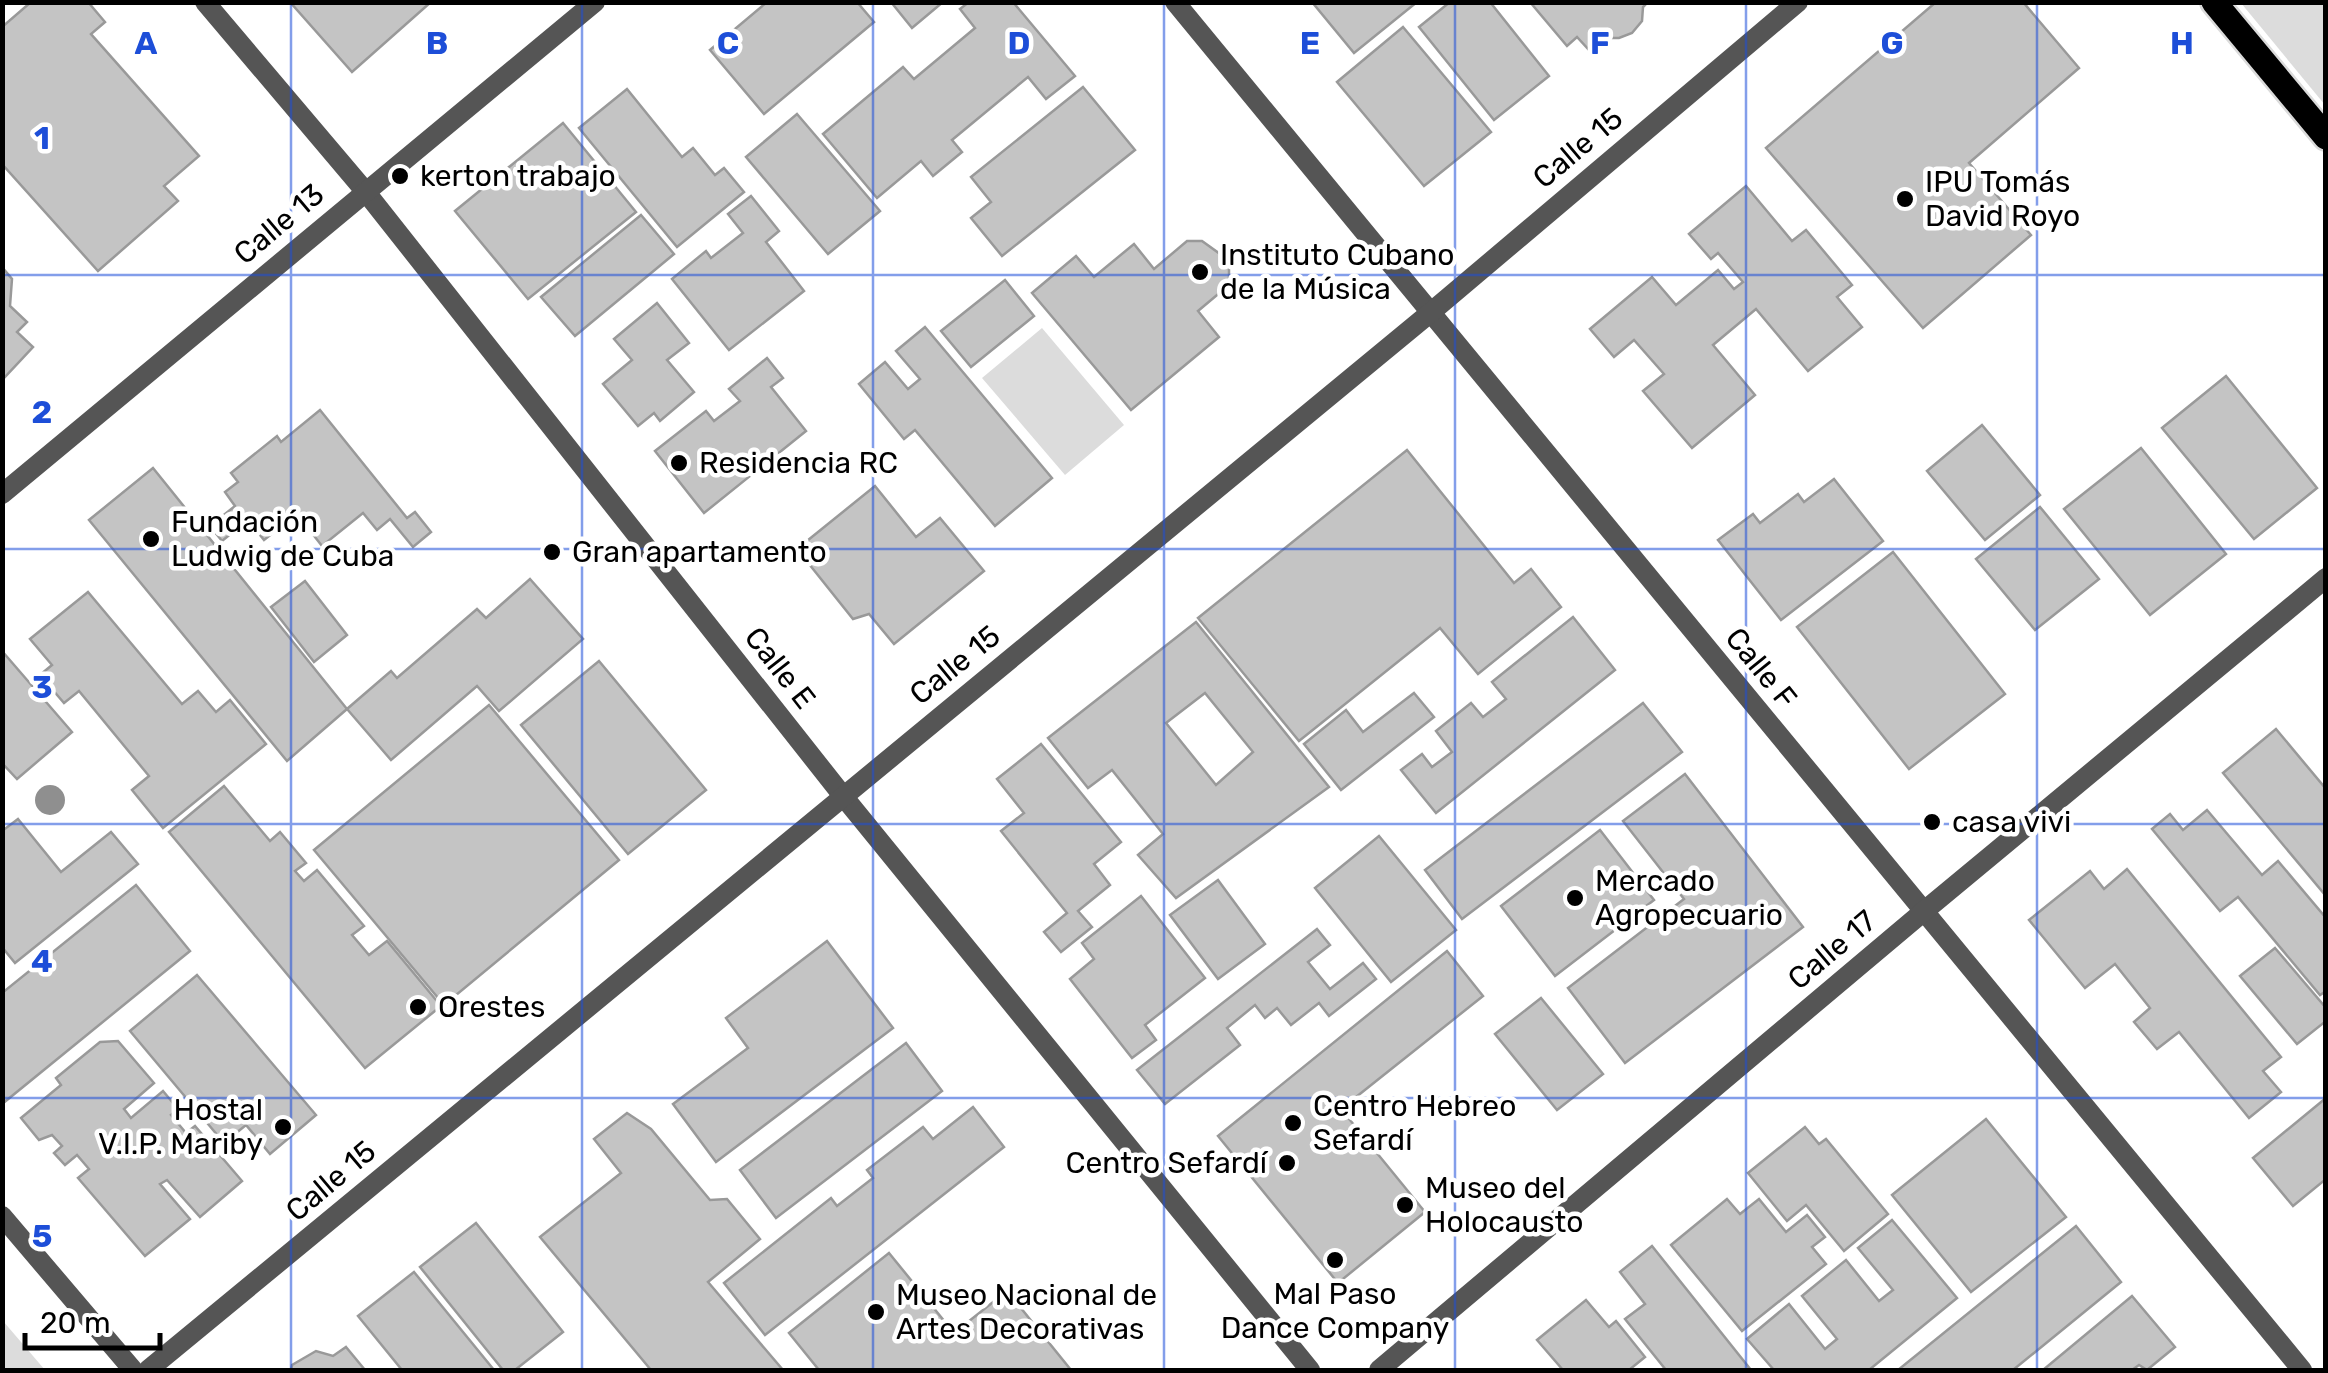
<svg xmlns="http://www.w3.org/2000/svg" width="2328" height="1373" font-family="Rubik,sans-serif">
  <style>
    .green { fill: #dcdcdc }
    .building { fill: #c4c4c4; stroke: #999; stroke-width: 2.5; fill-rule: evenodd }
    .lines { fill: none; stroke-linecap: round; stroke-linejoin: round }
    .primary-casing { stroke: #dbdbdb; stroke-width: 30 }
    .minor { stroke: #555; stroke-width: 20 }
    .tertiary { stroke: #555; stroke-width: 20 }
    .primary { stroke: #000; stroke-width: 25 }
    .tree { fill: #8f8f8f }
    .grid { fill: none; stroke: #1d4ed8; stroke-width: 2.5; stroke-opacity: 0.55 }
    .poi-dot { fill: #000; stroke: #fff; stroke-width: 4 }
    .labels { text-anchor: middle; stroke-width: 9; stroke-linejoin: round; paint-order: stroke }
    .street-label { font-size: 30px; fill: #000; stroke: #fff }
    .poi-label { font-size: 30px; fill: #000; stroke: #fff; text-anchor: start }
    .grid-label { font-size: 32px; text-anchor: middle; font-weight: bold; fill: #1d4ed8; stroke: #fff; stroke-width: 9; stroke-linejoin: round; paint-order: stroke }
  </style>
  <rect width="100%" height="100%" fill="#fff"/>
  <!-- green -->
  <g class="green">
    <path d="M 2241,3 L 2325,3 L 2325,105 Z"/>
    <path d="M 1042,328 L 1124,425 L 1065,475 L 982,378 Z"/>
    <path d="M 2,1321 L 3,1321 L 45,1370 L 3,1370 Z"/>
  </g>
  <!-- building -->
  <g class="building">
    <path d="M 31,2 L 88,2 L 105,22 L 91,34 L 199,156 L 164,186 L 178,201 L 98,271 L 2,164 L 2,27 Z"/>
    <path d="M 290,2 L 431,2 L 352,72 Z"/>
    <path d="M 767,2 L 857,2 L 874,22 L 764,114 L 710,50 Z"/>
    <path d="M 891,2 L 943,2 L 912,28 Z"/>
    <path d="M 969,2 L 1013,2 L 1075,76 L 1046,99 L 1028,77 L 952,140 L 962,152 L 933,176 L 921,161 L 877,198 L 823,134 L 903,67 L 914,79 L 975,28 L 960,9 Z"/>
    <path d="M 1312,2 L 1417,2 L 1354,53 Z"/>
    <path d="M 1450,2 L 1490,2 L 1549,76 L 1494,120 L 1419,27 Z"/>
    <path d="M 1530,2 L 1648,2 L 1643,7 L 1642,21 L 1632,33 L 1619,38 L 1603,38 L 1589,50 L 1577,37 L 1567,46 Z"/>
    <path d="M 1936,2 L 2023,2 L 2079,68 L 1969,163 L 2031,235 L 1923,328 L 1766,148 Z"/>
    <path d="M 1403,27 L 1491,132 L 1424,186 L 1337,82 Z"/>
    <path d="M 1083,87 L 1135,150 L 1002,256 L 971,218 L 991,202 L 971,177 Z"/>
    <path d="M 627,89 L 682,157 L 693,148 L 715,175 L 724,168 L 744,192 L 677,247 L 579,128 Z"/>
    <path d="M 797,114 L 880,211 L 828,254 L 746,157 Z"/>
    <path d="M 563,123 L 636,212 L 528,299 L 455,211 Z"/>
    <path d="M 1746,186 L 1792,241 L 1806,230 L 1852,285 L 1837,297 L 1862,327 L 1808,371 L 1756,309 L 1713,345 L 1755,395 L 1692,448 L 1643,391 L 1664,374 L 1634,340 L 1614,357 L 1590,329 L 1652,277 L 1676,305 L 1718,270 L 1734,289 L 1743,282 L 1718,253 L 1711,259 L 1689,234 Z"/>
    <path d="M 751,196 L 779,231 L 766,242 L 804,291 L 729,350 L 672,279 L 706,251 L 711,258 L 743,233 L 728,214 Z"/>
    <path d="M 641,215 L 674,254 L 575,336 L 541,297 Z"/>
    <path d="M 1187,241 L 1202,241 L 1220,254 L 1229,267 L 1229,285 L 1198,311 L 1219,337 L 1131,410 L 1032,293 L 1076,256 L 1094,277 L 1134,244 L 1154,269 Z"/>
    <path d="M 2,267 L 12,279 L 10,306 L 27,322 L 17,332 L 33,347 L 3,379 Z"/>
    <path d="M 1005,280 L 1034,316 L 971,367 L 941,331 Z"/>
    <path d="M 657,303 L 689,343 L 667,360 L 694,392 L 660,421 L 654,413 L 638,426 L 603,384 L 632,360 L 614,339 Z"/>
    <path d="M 925,327 L 1052,478 L 995,526 L 915,430 L 904,439 L 859,384 L 885,362 L 908,389 L 920,379 L 896,351 Z"/>
    <path d="M 767,358 L 783,378 L 771,387 L 806,431 L 704,513 L 655,451 L 706,411 L 714,421 L 740,401 L 729,389 Z"/>
    <path d="M 2226,376 L 2317,488 L 2254,539 L 2162,428 Z"/>
    <path d="M 320,410 L 407,518 L 415,512 L 431,532 L 413,547 L 390,519 L 377,530 L 363,513 L 322,546 L 297,514 L 264,540 L 248,520 L 222,541 L 210,526 L 235,506 L 225,492 L 238,482 L 231,473 L 277,436 L 281,442 Z"/>
    <path d="M 1982,425 L 2040,495 L 1985,540 L 1927,471 Z"/>
    <path d="M 2141,448 L 2226,554 L 2150,615 L 2064,509 Z"/>
    <path d="M 1407,450 L 1514,583 L 1531,569 L 1561,607 L 1478,674 L 1440,628 L 1299,741 L 1198,618 Z"/>
    <path d="M 153,468 L 347,709 L 287,761 L 89,520 Z"/>
    <path d="M 1834,479 L 1883,541 L 1781,620 L 1718,540 L 1753,514 L 1760,523 L 1798,494 L 1804,502 Z"/>
    <path d="M 875,486 L 916,537 L 940,518 L 984,571 L 894,644 L 869,614 L 853,619 L 797,549 Z"/>
    <path d="M 2040,507 L 2099,579 L 2035,630 L 1976,559 Z"/>
    <path d="M 1893,552 L 2005,694 L 1909,769 L 1797,627 Z"/>
    <path d="M 530,579 L 583,639 L 499,711 L 477,686 L 391,760 L 347,709 L 391,671 L 397,678 L 477,609 L 486,618 Z"/>
    <path d="M 305,581 L 347,635 L 314,662 L 271,607 Z"/>
    <path d="M 88,592 L 182,704 L 198,691 L 216,712 L 230,700 L 266,744 L 163,828 L 132,790 L 149,776 L 79,691 L 64,703 L 40,675 L 52,665 L 30,639 Z"/>
    <path d="M 1573,617 L 1615,670 L 1436,813 L 1401,770 L 1422,754 L 1432,767 L 1452,752 L 1436,731 L 1471,703 L 1483,717 L 1506,699 L 1492,682 Z"/>
    <path d="M 1196,622 L 1329,787 L 1176,898 L 1138,855 L 1163,834 L 1112,770 L 1088,788 L 1048,738 ZM 1205,693 L 1253,752 L 1216,785 L 1166,723 Z"/>
    <path d="M 2,651 L 72,732 L 17,779 L 2,763 Z"/>
    <path d="M 599,661 L 706,790 L 628,854 L 521,725 Z"/>
    <path d="M 1414,693 L 1434,717 L 1341,790 L 1304,744 L 1346,710 L 1363,732 Z"/>
    <path d="M 1643,703 L 1682,752 L 1462,919 L 1425,870 Z"/>
    <path d="M 489,705 L 619,860 L 444,1005 L 314,850 Z"/>
    <path d="M 2276,729 L 2326,789 L 2326,896 L 2223,773 Z"/>
    <path d="M 1041,744 L 1121,842 L 1094,864 L 1110,885 L 1078,911 L 1092,927 L 1061,952 L 1044,932 L 1067,913 L 1001,831 L 1024,813 L 997,779 Z"/>
    <path d="M 1685,774 L 1803,927 L 1625,1063 L 1568,988 L 1684,899 L 1623,821 Z"/>
    <path d="M 224,786 L 270,841 L 280,832 L 306,863 L 295,871 L 304,881 L 317,870 L 364,926 L 352,935 L 369,955 L 387,941 L 441,1006 L 365,1068 L 169,832 Z"/>
    <path d="M 2207,810 L 2262,875 L 2278,861 L 2326,918 L 2326,991 L 2320,995 L 2238,897 L 2220,911 L 2152,829 L 2170,814 L 2183,830 Z"/>
    <path d="M 18,819 L 61,872 L 111,832 L 138,864 L 15,963 L 2,947 L 2,831 Z"/>
    <path d="M 1600,830 L 1654,900 L 1555,976 L 1501,906 Z"/>
    <path d="M 1379,836 L 1456,930 L 1391,982 L 1315,888 Z"/>
    <path d="M 2127,869 L 2281,1057 L 2263,1071 L 2281,1092 L 2249,1118 L 2179,1032 L 2157,1049 L 2134,1022 L 2150,1008 L 2115,964 L 2085,988 L 2029,920 L 2090,871 L 2104,889 Z"/>
    <path d="M 1218,880 L 1265,944 L 1218,979 L 1170,915 Z"/>
    <path d="M 136,885 L 190,951 L 2,1104 L 2,993 Z"/>
    <path d="M 1141,896 L 1205,978 L 1145,1025 L 1156,1040 L 1132,1058 L 1070,979 L 1094,959 L 1082,943 Z"/>
    <path d="M 1317,929 L 1330,945 L 1308,962 L 1330,989 L 1363,963 L 1376,979 L 1329,1016 L 1319,1003 L 1291,1025 L 1277,1008 L 1265,1018 L 1255,1005 L 1227,1028 L 1240,1045 L 1165,1104 L 1137,1070 Z"/>
    <path d="M 827,941 L 893,1028 L 716,1162 L 673,1104 L 748,1048 L 726,1018 Z"/>
    <path d="M 2275,948 L 2326,1008 L 2326,1021 L 2297,1044 L 2240,976 Z"/>
    <path d="M 1447,951 L 1483,996 L 1341,1109 L 1425,1212 L 1338,1283 L 1218,1136 Z"/>
    <path d="M 197,975 L 316,1115 L 270,1154 L 246,1125 L 224,1143 L 130,1031 Z"/>
    <path d="M 1541,998 L 1603,1074 L 1557,1110 L 1495,1034 Z"/>
    <path d="M 118,1041 L 154,1083 L 124,1109 L 131,1118 L 163,1091 L 178,1109 L 171,1115 L 186,1133 L 195,1126 L 242,1181 L 200,1217 L 167,1180 L 160,1184 L 190,1219 L 145,1256 L 78,1178 L 89,1169 L 77,1155 L 65,1165 L 54,1153 L 62,1146 L 52,1135 L 39,1140 L 21,1118 L 61,1085 L 56,1078 L 100,1042 Z"/>
    <path d="M 906,1043 L 942,1091 L 776,1218 L 740,1170 Z"/>
    <path d="M 2326,1098 L 2326,1179 L 2293,1206 L 2253,1158 Z"/>
    <path d="M 973,1107 L 1004,1147 L 765,1335 L 724,1283 L 831,1198 L 837,1206 L 873,1178 L 867,1170 L 923,1127 L 933,1139 Z"/>
    <path d="M 627,1113 L 651,1129 L 710,1200 L 727,1199 L 760,1239 L 708,1282 L 783,1370 L 651,1370 L 540,1237 L 621,1173 L 594,1139 Z"/>
    <path d="M 1986,1119 L 2066,1217 L 1971,1292 L 1892,1195 Z"/>
    <path d="M 1805,1127 L 1819,1144 L 1826,1139 L 1888,1214 L 1844,1251 L 1806,1205 L 1787,1221 L 1748,1173 Z"/>
    <path d="M 1727,1199 L 1740,1214 L 1759,1199 L 1786,1232 L 1807,1215 L 1825,1237 L 1812,1247 L 1826,1264 L 1742,1331 L 1671,1245 Z"/>
    <path d="M 1892,1220 L 1957,1298 L 1869,1370 L 1774,1370 L 1747,1339 L 1789,1304 L 1825,1349 L 1837,1339 L 1802,1296 L 1846,1260 L 1879,1301 L 1893,1290 L 1858,1248 Z"/>
    <path d="M 476,1223 L 563,1332 L 515,1370 L 503,1370 L 420,1267 Z"/>
    <path d="M 2076,1226 L 2121,1282 L 2013,1370 L 1898,1370 Z"/>
    <path d="M 1652,1246 L 1751,1370 L 1666,1370 L 1625,1319 L 1645,1304 L 1620,1272 Z"/>
    <path d="M 889,1253 L 954,1333 L 1007,1291 L 1071,1370 L 819,1370 L 789,1333 Z"/>
    <path d="M 414,1272 L 494,1370 L 402,1370 L 358,1316 Z"/>
    <path d="M 2132,1296 L 2175,1347 L 2147,1370 L 2139,1365 L 2132,1370 L 2043,1370 Z"/>
    <path d="M 1586,1300 L 1609,1327 L 1616,1321 L 1645,1357 L 1629,1370 L 1563,1370 L 1537,1340 Z"/>
    <path d="M 346,1347 L 365,1370 L 291,1370 L 292,1365 L 316,1351 L 333,1356 Z"/>
  </g>
  <g class="lines">
    <defs>
      <path id="primary" d="M 2214,2 L 2326,137"/>
    </defs>
    <!-- primary casing -->
    <use href="#primary" class="primary-casing"/>
    <!-- minor -->
    <g class="minor">
      <path d="M 205,2 L 365,191 L 843,796 L 1310,1370"/>
      <path d="M 1175,2 L 2302,1370"/>
      <path d="M 2,494 L 595,2"/>
      <path d="M 2,1216 L 133,1370"/>
      <path d="M 148,1370 L 1430,313 L 1798,2"/>
    </g>
    <!-- tertiary -->
    <path class="tertiary" d="M 1379,1370 L 1923,912 L 2326,578"/>
    <!-- primary -->
    <use href="#primary" class="primary"/>
  </g>
  <!-- trees -->
  <circle class="tree" cx="50" cy="800" r="15"/>
  <!-- grid -->
  <path class="grid" d="M 291,2 L 291,1370M 582,2 L 582,1370M 873,2 L 873,1370M 1164,2 L 1164,1370M 1455,2 L 1455,1370M 1746,2 L 1746,1370M 2037,2 L 2037,1370M 2,275 L 2326,275M 2,549 L 2326,549M 2,824 L 2326,824M 2,1098 L 2326,1098"/>
  <!-- markers -->
  <g class="poi-dot">
    <circle cx="400" cy="176" r="10"/>
    <circle cx="1905" cy="199" r="10"/>
    <circle cx="1200" cy="272" r="10"/>
    <circle cx="679" cy="463" r="10"/>
    <circle cx="151" cy="539" r="10"/>
    <circle cx="552" cy="552" r="10"/>
    <circle cx="1932" cy="822" r="10"/>
    <circle cx="1575" cy="898" r="10"/>
    <circle cx="418" cy="1007" r="10"/>
    <circle cx="1293" cy="1123" r="10"/>
    <circle cx="283" cy="1127" r="10"/>
    <circle cx="1287" cy="1163" r="10"/>
    <circle cx="1405" cy="1205" r="10"/>
    <circle cx="1335" cy="1260" r="10"/>
    <circle cx="876" cy="1312" r="10"/>
  </g>
  <g class="labels">
    <!-- street labels -->
    <g class="street-label">
      <text transform="translate(1578 148) rotate(-40)" y="10">Calle 15</text>
      <text transform="translate(279 224) rotate(-40)" y="10">Calle 13</text>
      <text transform="translate(955 665) rotate(-39)" y="10">Calle 15</text>
      <text transform="translate(780 668) rotate(52)" y="10">Calle E</text>
      <text transform="translate(1761 668) rotate(51)" y="10">Calle F</text>
      <text transform="translate(1832 950) rotate(-40)" y="10">Calle 17</text>
      <text transform="translate(331 1181) rotate(-40)" y="10">Calle 15</text>
    </g>
    <!-- poi labels -->
    <g class="poi-label">
      <text x="420" y="186">kerton trabajo</text>
      <text x="1925" y="192">IPU Tomás<tspan x="1925" dy="34">David Royo</tspan></text>
      <text x="1220" y="265">Instituto Cubano<tspan x="1220" dy="34">de la Música</tspan></text>
      <text x="699" y="473">Residencia RC</text>
      <text x="171" y="532">Fundación<tspan x="171" dy="34">Ludwig de Cuba</tspan></text>
      <text x="572" y="562">Gran apartamento</text>
      <text x="1952" y="832">casa vivi</text>
      <text x="1595" y="891">Mercado<tspan x="1595" dy="34">Agropecuario</tspan></text>
      <text x="438" y="1017">Orestes</text>
      <text x="1313" y="1116">Centro Hebreo<tspan x="1313" dy="34">Sefardí</tspan></text>
      <text x="263" y="1120" text-anchor="end">Hostal<tspan x="263" dy="34">V.I.P. Mariby</tspan></text>
      <text x="1267" y="1173" text-anchor="end">Centro Sefardí</text>
      <text x="1425" y="1198">Museo del<tspan x="1425" dy="34">Holocausto</tspan></text>
      <text x="1335" y="1304" text-anchor="middle">Mal Paso<tspan x="1335" dy="34">Dance Company</tspan></text>
      <text x="896" y="1305">Museo Nacional de<tspan x="896" dy="34">Artes Decorativas</tspan></text>
    </g>
  </g>
  <g class="grid-label">
    <text x="146" y="54">A</text>
    <text x="437" y="54">B</text>
    <text x="728" y="54">C</text>
    <text x="1019" y="54">D</text>
    <text x="1310" y="54">E</text>
    <text x="1600" y="54">F</text>
    <text x="1892" y="54">G</text>
    <text x="2182" y="54">H</text>
    <text x="42" y="149">1</text>
    <text x="42" y="423">2</text>
    <text x="42" y="698">3</text>
    <text x="42" y="972">4</text>
    <text x="42" y="1247">5</text>
  </g>
  <!-- border -->
  <rect width="2328" height="1373" fill="none" stroke="#000000" stroke-width="10"/>
  <!-- scale -->
  <path d="M25 1333v15h135v-15" fill="none" stroke="#000000" stroke-width="5"/>
  <text x="40" y="1333" font-size="30" fill="#000000" stroke="#ffffff" stroke-width="8" paint-order="stroke">20 m</text>
</svg>
